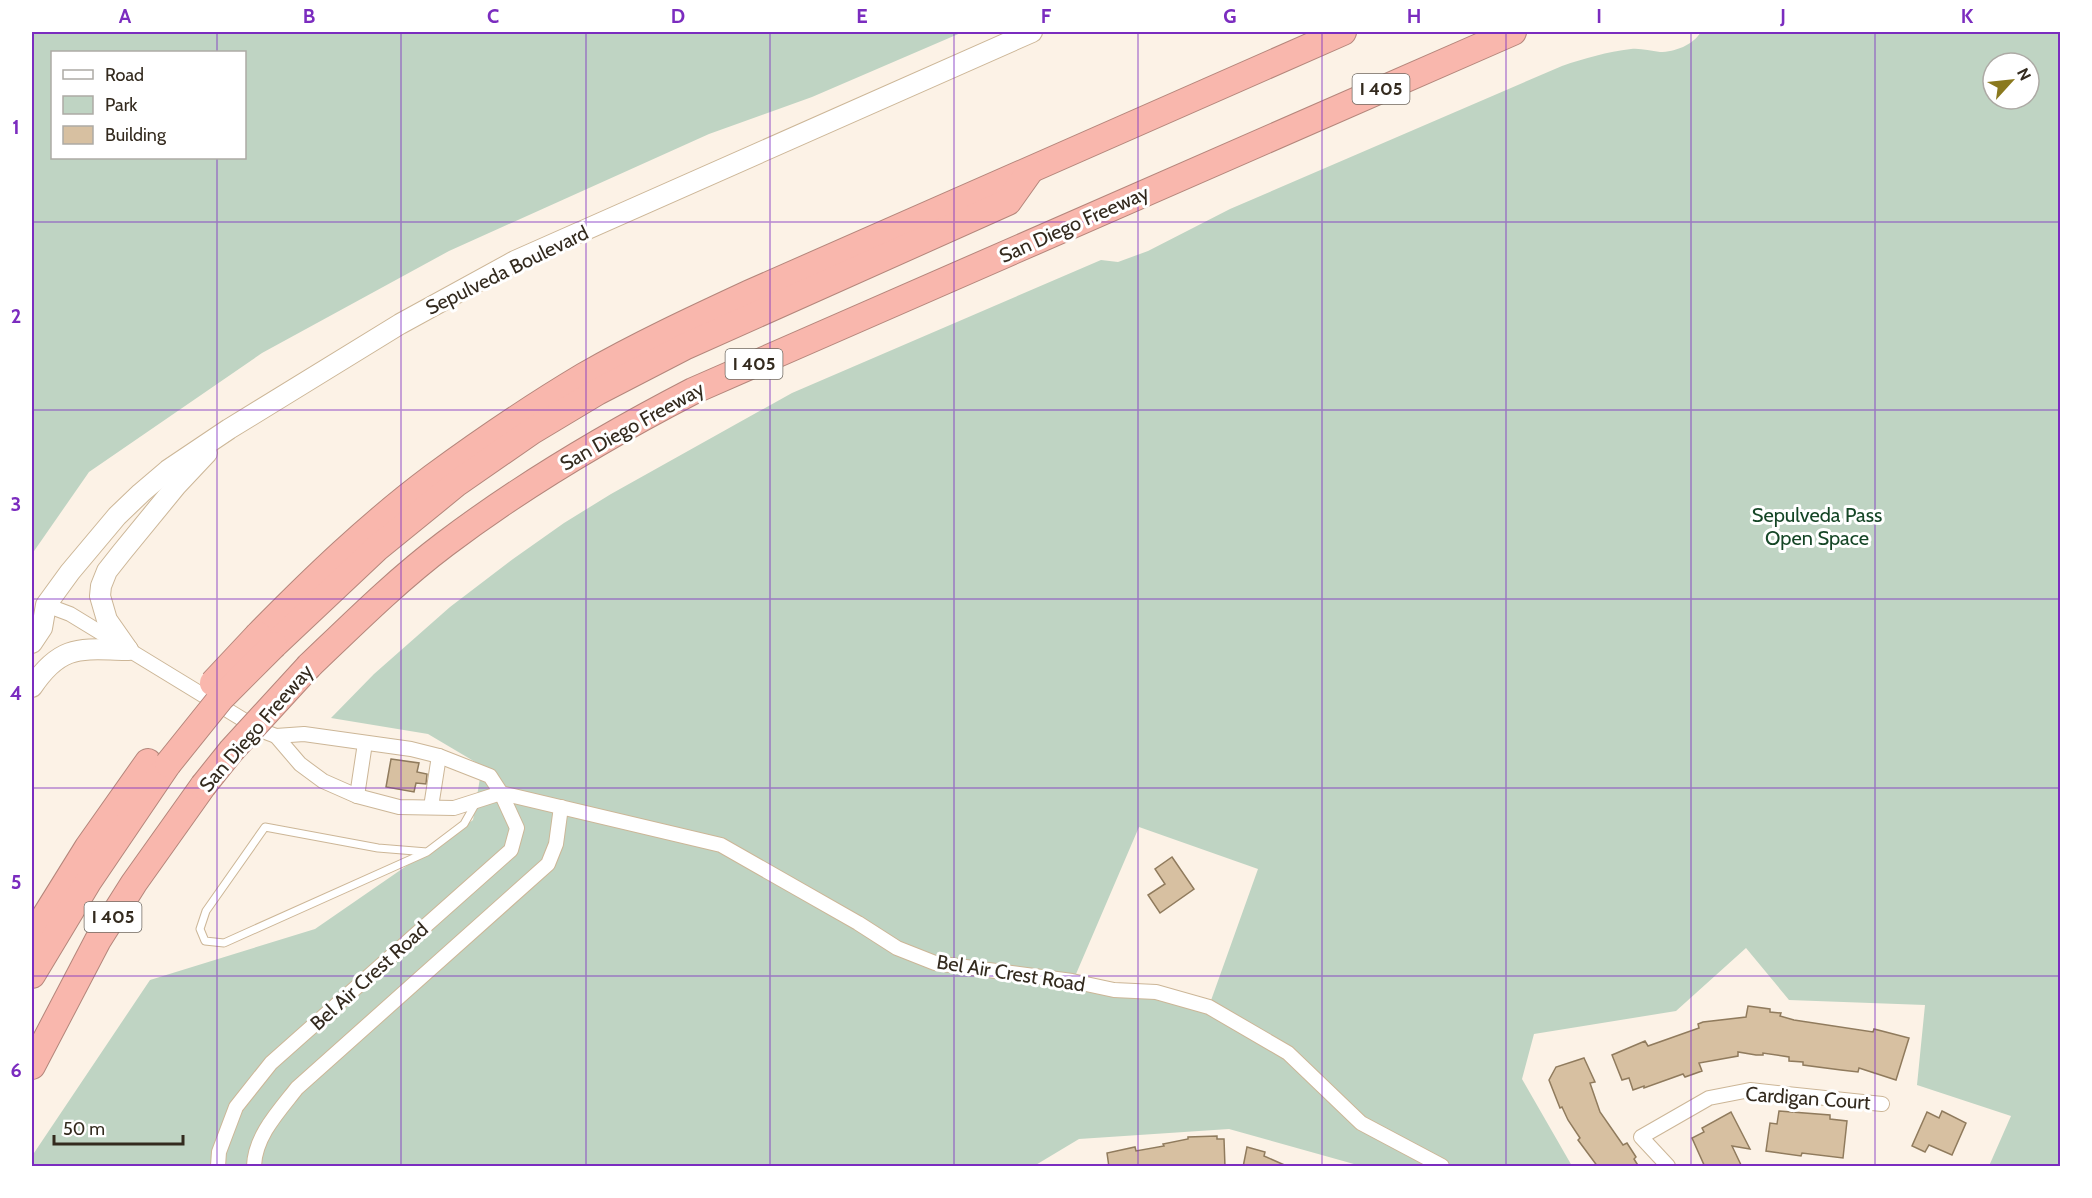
<svg xmlns="http://www.w3.org/2000/svg" width="2092" height="1198" font-family="Cabin,sans-serif">
  <style>
    .green { fill: #bfd4c3; fill-rule: evenodd }
    .building { fill: #d7c0a1; stroke: #907b5d; stroke-width: 1.5 }
    .lines { fill: none; stroke-linecap: round; stroke-linejoin: round }
    .service-casing { stroke: #ccb697; stroke-width: 9 }
    .minor-casing { stroke: #ccb697; stroke-width: 16 }
    .secondary-casing { stroke: #ccb697; stroke-width: 22 }
    .motorway-casing { stroke: #b4867b; stroke-width: 28 }
    .service { stroke: #fff; stroke-width: 7 }
    .minor { stroke: #fff; stroke-width: 14 }
    .secondary { stroke: #fff; stroke-width: 20 }
    .motorway { stroke: #f9b7ad; stroke-width: 26 }
    .motorway-bridge-casing { stroke: #b4867b; stroke-width: 28; stroke-linecap: butt }
    .motorway-bridge { stroke: #f9b7ad; stroke-width: 26 }
    .grid { fill: none; stroke: #7b2cbf; stroke-width: 1.5; stroke-opacity: 0.55 }
    .labels { text-anchor: middle; stroke-width: 6; stroke-linejoin: round; paint-order: stroke }
    .shield { fill: #fff; stroke: #706a62; stroke-width: 1.5 }
    .shield-label { font-size: 18px; font-weight: bold; fill: #332a1e }
    .street-label { font-size: 20px; fill: #332a1e; stroke: #fff }
    .park-label { font-size: 20px; fill: #154626; stroke: #fff }
    .neatline { fill: none; stroke: #7b2cbf; stroke-width: 2 }
    .grid-label { font-size: 20px; text-anchor: middle; font-weight: bold; fill: #7b2cbf }
  </style>
  <rect width="100%" height="100%" fill="#fcf2e6"/>
  <!-- green -->
  <g class="green">
    <path d="M 32,32 L 963,32 L 812,97 L 709,134 L 449,251 L 262,353 L 89,472 L 32,554 ZM 52,52 L 244,52 L 244,158 L 52,158 Z"/>
    <path d="M 1701,32 L 2060,32 L 2060,1166 L 1989,1166 L 2011,1116 L 1917,1085 L 1925,1005 L 1789,1000 L 1746,948 L 1676,1011 L 1534,1034 L 1522,1079 L 1572,1166 L 1361,1166 L 1229,1129 L 1079,1139 L 1034,1166 L 32,1166 L 32,1156 L 150,980 L 315,929 L 473,820 L 482,766 L 428,734 L 331,718 L 374,674 L 450,607 L 513,559 L 564,523 L 611,494 L 792,393 L 1101,260 L 1118,262 L 1148,251 L 1230,209 L 1562,66 C 1585,58 1607,52 1631,49 C 1641,48 1650,51 1660,52 C 1675,52 1693,45 1701,32 ZM 1993,63 L 2029,63 L 2029,99 L 1993,99 ZM 1139,827 L 1258,869 L 1209,1006 L 1073,981 Z"/>
  </g>
  <!-- building -->
  <g class="building">
    <path d="M 391,759 L 419,763 L 417,772 L 427,774 L 426,784 L 416,783 L 414,792 L 386,787 Z"/>
    <path d="M 1172,857 L 1194,889 L 1160,913 L 1148,895 L 1165,884 L 1155,869 Z"/>
    <path d="M 1748,1006 L 1770,1009 L 1770,1012 L 1781,1013 L 1780,1016 L 1794,1020 L 1873,1032 L 1874,1029 L 1909,1038 L 1896,1080 L 1859,1068 L 1858,1072 L 1841,1070 L 1803,1065 L 1803,1062 L 1789,1061 L 1789,1057 L 1763,1053 L 1763,1055 L 1756,1055 L 1738,1052 L 1738,1056 L 1699,1063 L 1702,1071 L 1685,1077 L 1683,1074 L 1644,1088 L 1644,1086 L 1633,1090 L 1629,1078 L 1622,1080 L 1612,1055 L 1645,1041 L 1648,1046 L 1699,1028 L 1698,1024 L 1703,1022 L 1746,1017 Z"/>
    <path d="M 1584,1058 L 1595,1082 L 1590,1083 L 1600,1112 L 1623,1145 L 1627,1143 L 1636,1157 L 1634,1159 L 1639,1167 L 1598,1167 L 1578,1140 L 1580,1138 L 1568,1120 L 1562,1107 L 1560,1108 L 1549,1080 L 1556,1067 Z"/>
    <path d="M 1779,1111 L 1830,1115 L 1830,1119 L 1847,1121 L 1843,1158 L 1802,1153 L 1801,1156 L 1766,1151 L 1770,1123 L 1777,1124 Z"/>
    <path d="M 1942,1111 L 1966,1123 L 1952,1155 L 1929,1145 L 1925,1152 L 1912,1146 L 1927,1112 L 1939,1118 Z"/>
    <path d="M 1731,1112 L 1750,1149 L 1732,1146 L 1742,1167 L 1705,1167 L 1692,1138 L 1704,1132 L 1702,1128 Z"/>
    <path d="M 1217,1136 L 1217,1139 L 1224,1139 L 1225,1167 L 1109,1167 L 1107,1153 L 1135,1147 L 1136,1151 L 1164,1146 L 1163,1144 L 1188,1139 L 1188,1137 Z"/>
    <path d="M 1247,1147 L 1265,1152 L 1264,1156 L 1289,1167 L 1243,1167 Z"/>
  </g>
  <g class="lines">
    <defs>
      <path id="service" d="M 427,852 L 224,943 L 205,941 L 200,929 L 206,911 L 265,827 L 378,848 L 427,852 L 464,824 L 477,801"/>
      <g id="minor">
        <path d="M 46,605 L 70,614 L 260,730 L 276,736 L 304,734 L 411,749 L 439,756 L 490,776 L 501,793 L 517,828 L 511,850 L 271,1063 L 236,1107 L 219,1152 L 218,1166"/>
        <path d="M 276,736 L 300,764 L 323,781 L 357,796 L 399,807 L 454,808 L 501,793 L 721,845 L 858,923 L 897,948 L 935,963 L 1072,981 L 1114,990 L 1156,992 L 1209,1007 L 1288,1053 L 1361,1123 L 1442,1166"/>
        <path d="M 357,796 L 365,743"/>
        <path d="M 431,807 L 439,756"/>
        <path d="M 254,1166 C 255,1136 279,1111 297,1088 L 548,864 L 556,844 L 561,807"/>
        <path d="M 1668,1166 L 1641,1137 L 1709,1098 L 1750,1090 L 1882,1104"/>
      </g>
      <g id="secondary">
        <path d="M 32,643 L 42,628 L 46,605 L 70,572 L 117,516 L 141,493 L 168,470 L 229,429 L 400,324 L 515,261 L 1032,32"/>
        <path d="M 128,650 L 107,620 L 100,596 L 101,586 L 107,571 L 122,552 L 176,486 L 207,453"/>
        <path d="M 32,687 C 61,644 80,649 128,650"/>
      </g>
      <g id="motorway">
        <path d="M 258,635 C 313,579 370,524 433,477 C 482,441 532,407 584,376 C 638,345 694,319 750,293 L 1343,32"/>
        <path d="M 274,645 L 376,549 L 457,483 L 532,431 L 597,392 L 684,347 L 1008,202 L 1030,171"/>
        <path d="M 309,666 C 353,624 396,581 445,544 C 523,485 606,436 693,391 L 1513,32"/>
        <path d="M 32,937 L 88,847 L 148,762"/>
        <path d="M 32,975 L 88,882 L 168,764"/>
        <path d="M 32,1066 L 98,940 L 134,883 L 203,786"/>
      </g>
    </defs>
    <!-- service casing -->
    <use href="#service" class="service-casing"/>
    <!-- minor casing -->
    <use href="#minor" class="minor-casing"/>
    <!-- secondary casing -->
    <use href="#secondary" class="secondary-casing"/>
    <!-- motorway casing -->
    <use href="#motorway" class="motorway-casing"/>
    <!-- service -->
    <use href="#service" class="service"/>
    <!-- minor -->
    <use href="#minor" class="minor"/>
    <!-- secondary -->
    <use href="#secondary" class="secondary"/>
    <!-- motorway -->
    <use href="#motorway" class="motorway"/>
    <defs>
      <g id="motorway-bridge">
        <path d="M 213,683 L 258,635"/>
        <path d="M 168,764 L 221,698 L 274,645"/>
        <path d="M 203,786 L 231,751 L 309,666"/>
      </g>
    </defs>
    <!-- motorway-bridge casing -->
    <use href="#motorway-bridge" class="motorway-bridge-casing"/>
    <!-- motorway-bridge -->
    <use href="#motorway-bridge" class="motorway-bridge"/>
  </g>
  <!-- grid -->
  <path class="grid" d="M 217,32 L 217,52M 401,32 L 401,1166M 586,32 L 586,1166M 770,32 L 770,1166M 954,32 L 954,1166M 1138,32 L 1138,1166M 1322,32 L 1322,1166M 1506,32 L 1506,1166M 1691,32 L 1691,1166M 1875,32 L 1875,1166M 217,158 L 217,1166M 32,222 L 2060,222M 32,410 L 2060,410M 32,599 L 2060,599M 32,788 L 2060,788M 32,976 L 2060,976"/>
  <g class="labels">
    <!-- shield labels -->
    <g class="shield">
      <rect x="1352.5" y="74" width="57" height="30" rx="4.5"/>
      <rect x="725.5" y="349" width="57" height="30" rx="4.5"/>
      <rect x="84.5" y="902" width="57" height="30" rx="4.5"/>
    </g>
    <g class="shield-label">
      <text x="1381" y="95">I 405</text>
      <text x="754" y="370">I 405</text>
      <text x="113" y="923">I 405</text>
    </g>
    <!-- street labels -->
    <g class="street-label">
      <text transform="translate(1074 224) rotate(-24)" y="7">San Diego Freeway</text>
      <text transform="translate(507 270) rotate(-26)" y="7">Sepulveda Boulevard</text>
      <text transform="translate(632 426) rotate(-29)" y="7">San Diego Freeway</text>
      <text transform="translate(256 728) rotate(-49)" y="7">San Diego Freeway</text>
      <text transform="translate(1011 973) rotate(9)" y="7">Bel Air Crest Road</text>
      <text transform="translate(369 976) rotate(-42)" y="7">Bel Air Crest Road</text>
      <text transform="translate(1808 1098) rotate(4)" y="7">Cardigan Court</text>
    </g>
    <!-- park labels -->
    <g class="park-label">
      <text x="1817" y="522">Sepulveda Pass<tspan x="1817" dy="23">Open Space</tspan></text>
    </g>
  </g>
  <!-- border -->
  <rect width="2092" height="1198" fill="none" stroke="#ffffff" stroke-width="66"/>
  <!-- legend -->
  <rect x="51" y="51" width="195" height="108" fill="#ffffff" stroke="#adaaa5" stroke-width="1.5"/>
  <rect x="63" y="70" width="30" height="9" fill="#ffffff" stroke="#adaaa5" stroke-width="1.5"/>
  <text x="105" y="81" font-size="18" fill="#332a1e">Road</text>
  <rect x="63" y="96" width="30" height="18" fill="#bfd4c3" stroke="#adaaa5" stroke-width="1.5"/>
  <text x="105" y="111" font-size="18" fill="#332a1e">Park</text>
  <rect x="63" y="126" width="30" height="18" fill="#d7c0a1" stroke="#adaaa5" stroke-width="1.5"/>
  <text x="105" y="141" font-size="18" fill="#332a1e">Building</text>
  <!-- north arrow -->
  <g transform="translate(2011 81) rotate(63)"><circle r="28" fill="#ffffff" stroke="#adaaa5" stroke-width="1.5"/>
  <path d="M0-4.5L10 22L0 15L-10 22Z" fill="#8a791e"/>
  <text y="-9" font-size="16" font-weight="bold" text-anchor="middle" fill="#332a1e">N</text>
  </g>
  <!-- scale -->
  <path d="M54 1135v9h129v-9" fill="none" stroke="#332a1e" stroke-width="3"/>
  <text x="63" y="1135" font-size="18" fill="#332a1e" stroke="#ffffff" stroke-width="4.5" paint-order="stroke">50 m</text>
  <rect x="33" y="33" width="2026" height="1132" class="neatline"/>
  <g class="grid-label">
    <text x="125" y="23">A</text>
    <text x="309" y="23">B</text>
    <text x="493" y="23">C</text>
    <text x="678" y="23">D</text>
    <text x="862" y="23">E</text>
    <text x="1046" y="23">F</text>
    <text x="1230" y="23">G</text>
    <text x="1414" y="23">H</text>
    <text x="1599" y="23">I</text>
    <text x="1783" y="23">J</text>
    <text x="1967" y="23">K</text>
    <text x="16" y="134">1</text>
    <text x="16" y="323">2</text>
    <text x="16" y="511">3</text>
    <text x="16" y="700">4</text>
    <text x="16" y="889">5</text>
    <text x="16" y="1077">6</text>
  </g>
</svg>
